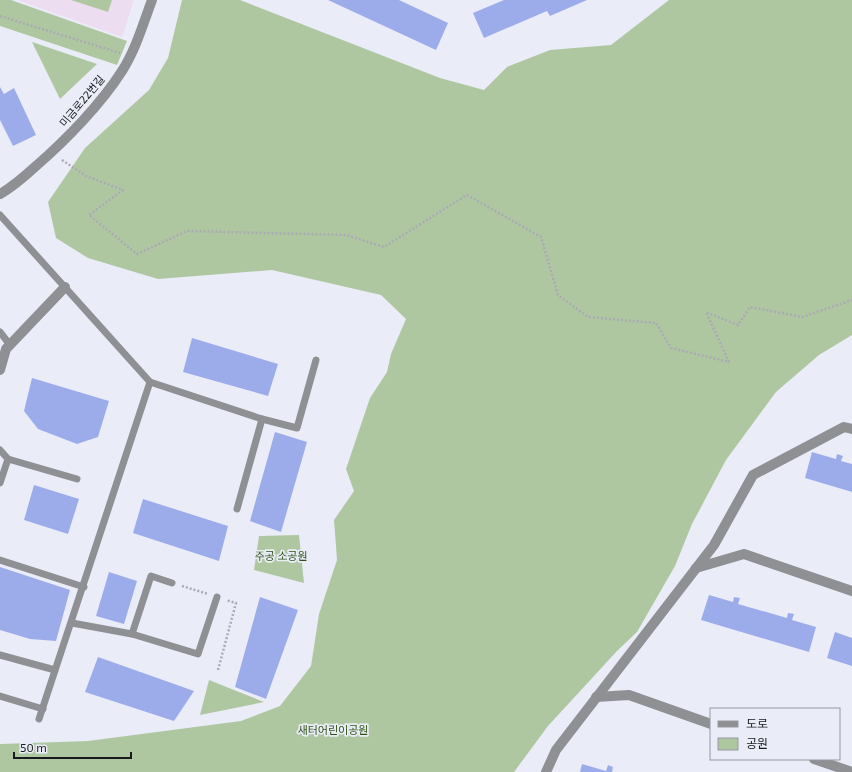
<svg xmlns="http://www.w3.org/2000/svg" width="852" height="772" font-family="'Exo 2','Noto Sans KR',sans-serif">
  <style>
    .education { fill: #ecddf0 }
    .green { fill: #afc7a1 }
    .building { fill: #9caceb }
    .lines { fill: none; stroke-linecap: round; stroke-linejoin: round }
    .path { stroke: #a9abb4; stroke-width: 2.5; stroke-dasharray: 2 2; stroke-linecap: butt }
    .lane { stroke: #8f9094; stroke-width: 7 }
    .street { stroke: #8f9094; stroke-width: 10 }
    .labels { text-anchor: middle; stroke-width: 3.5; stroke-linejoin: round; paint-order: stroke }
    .street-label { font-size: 11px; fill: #191a1e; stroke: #eaedf8 }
    .park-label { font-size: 11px; fill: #2f5214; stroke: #eaedf8 }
  </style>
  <rect width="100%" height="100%" fill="#eaedf8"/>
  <!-- education -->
  <path class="education" d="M 17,0 L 134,0 L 122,37 Z"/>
  <!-- green -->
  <g class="green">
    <path d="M 0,0 L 11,0 L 127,41 L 117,65 L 0,26 Z"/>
    <path d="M 71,0 L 112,0 L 108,12 Z"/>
    <path d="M 182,0 L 240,0 L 440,78 L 484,90 L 507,67 L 550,50 L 611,45 L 669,0 L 852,0 L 852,335 L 819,355 L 776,392 L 726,460 L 692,524 L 675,566 L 637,632 L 617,651 L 548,726 L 514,772 L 0,772 L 0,744 L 88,741 L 241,721 L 280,706 L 311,666 L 319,614 L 337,560 L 334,520 L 354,491 L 346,469 L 370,398 L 387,372 L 391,354 L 406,319 L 381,295 L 272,270 L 158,279 L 88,258 L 56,238 L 48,202 L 85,148 L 149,90 L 168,58 Z"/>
    <path d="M 32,42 L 97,64 L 60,99 Z"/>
    <path d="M 299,535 L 304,583 L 254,570 L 259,536 Z"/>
    <path d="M 209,680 L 264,702 L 200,715 Z"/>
  </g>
  <!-- building -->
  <g class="building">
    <path d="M 328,0 L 399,0 L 448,23 L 436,50 Z"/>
    <path d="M 504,0 L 587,0 L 550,16 L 547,11 L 484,38 L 473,13 Z"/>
    <path d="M 0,87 L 4,94 L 14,88 L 36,135 L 13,146 L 0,120 Z"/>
    <path d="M 192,338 L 278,364 L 268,396 L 183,372 Z"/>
    <path d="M 32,378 L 109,401 L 98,437 L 77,444 L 38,429 L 24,411 Z"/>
    <path d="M 275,432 L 307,442 L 281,532 L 250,521 Z"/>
    <path d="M 812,452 L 836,459 L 837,454 L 843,456 L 841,461 L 852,464 L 852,492 L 805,478 Z"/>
    <path d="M 34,485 L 79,499 L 68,534 L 24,520 Z"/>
    <path d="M 143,499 L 228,526 L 219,561 L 133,533 Z"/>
    <path d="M 0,567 L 70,590 L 56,641 L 30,639 L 0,630 Z"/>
    <path d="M 109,572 L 137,581 L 124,624 L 96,616 Z"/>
    <path d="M 709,595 L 733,602 L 734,597 L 740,598 L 738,604 L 787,618 L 788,613 L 794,614 L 792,620 L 816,627 L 809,652 L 701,620 Z"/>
    <path d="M 260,597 L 298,610 L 266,699 L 235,687 Z"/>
    <path d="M 835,632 L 852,638 L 852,666 L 827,658 Z"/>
    <path d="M 98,657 L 194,691 L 174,721 L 85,692 Z"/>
    <path d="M 582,764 L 606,771 L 608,765 L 613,767 L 612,772 L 580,772 Z"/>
  </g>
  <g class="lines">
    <!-- path -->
    <g class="path">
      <path d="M 0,16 L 120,53"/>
      <path d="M 62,160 L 86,176 L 123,190 L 89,215 L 137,254 L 187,231 L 346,235 L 384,247 L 467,195 L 541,237 L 558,295 L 588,317 L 656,323 L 671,348 L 729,362 L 706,312 L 738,325 L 750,307 L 802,317 L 852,300"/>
      <path d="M 182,586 L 208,594"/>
      <path d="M 218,670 L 236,603 L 226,600"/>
    </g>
    <!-- lane -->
    <g class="lane">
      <path d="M 0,215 L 150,382 L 39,719"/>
      <path d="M 0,332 L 10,345"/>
      <path d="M 150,382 L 262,419 L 237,509"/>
      <path d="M 262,419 L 297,428 L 316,360"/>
      <path d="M 0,450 L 8,459 L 0,483"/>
      <path d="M 8,459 L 77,479"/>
      <path d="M 0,560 L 84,587"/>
      <path d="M 72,623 L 132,634 L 198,654 L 217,597"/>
      <path d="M 132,634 L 151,576 L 172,583"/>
      <path d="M 0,655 L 55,670"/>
      <path d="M 0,696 L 43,709"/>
    </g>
    <!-- street -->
    <g class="street">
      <path d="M 0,194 C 13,187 25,176 36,166 C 66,140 101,104 122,71 C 136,49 143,24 152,0"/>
      <path d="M 0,370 L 6,349 L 65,287"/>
      <path d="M 696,568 L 744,554 L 852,591"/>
      <path d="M 596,697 L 629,695 L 711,724"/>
      <path d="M 814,759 L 852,772"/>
      <path d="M 546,772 L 556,750 L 714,545 L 753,475 L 844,427 L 852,429"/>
    </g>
  </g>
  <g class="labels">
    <!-- street labels -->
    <g class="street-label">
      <text transform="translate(82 101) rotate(-50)" y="4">미금로22번길</text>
    </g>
    <!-- park labels -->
    <g class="park-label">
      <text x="281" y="560">주공 소공원</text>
      <text x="333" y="734">새터어린이공원</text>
    </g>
  </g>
  <!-- legend -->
  <rect x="710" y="708" width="130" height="52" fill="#eaedf8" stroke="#9699a1"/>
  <rect x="718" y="721" width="20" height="6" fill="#8f9094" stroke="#9699a1"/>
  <text x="746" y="728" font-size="12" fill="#191a1e">도로</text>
  <rect x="718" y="738" width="20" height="12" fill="#afc7a1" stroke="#9699a1"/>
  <text x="746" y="748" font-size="12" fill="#191a1e">공원</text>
  <!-- scale -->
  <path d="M14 752v6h117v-6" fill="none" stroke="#191a1e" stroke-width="2"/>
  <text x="20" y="752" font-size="12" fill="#191a1e" stroke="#eaedf8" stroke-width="3" paint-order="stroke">50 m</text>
</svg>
